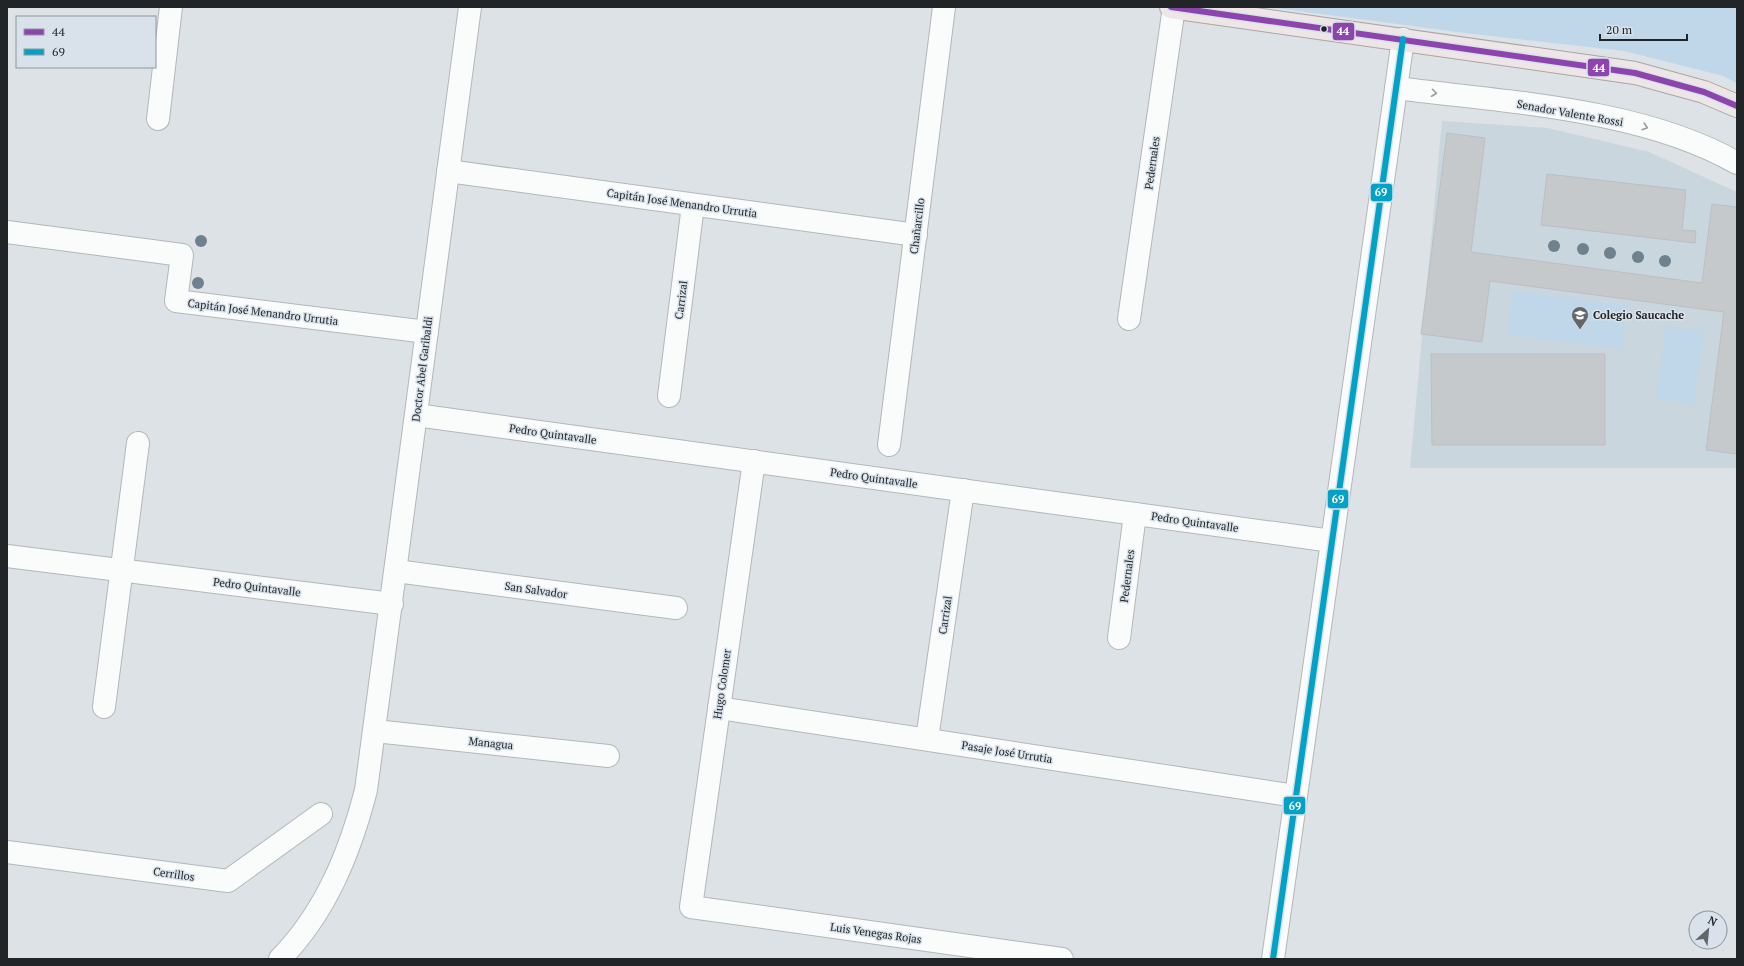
<svg xmlns="http://www.w3.org/2000/svg" width="1744" height="966" font-family="'PT Serif',serif">
  <style>
    .built { fill: #cad6dd }
    .green { fill: #bfd7e9 }
    .building { fill: #c5c9cc; stroke: #bbbfc3 }
    .lines { fill: none; stroke-linecap: round; stroke-linejoin: round }
    .minor-casing { stroke: #b3b7ba; stroke-width: 24 }
    .major-casing { stroke: #aca4a5; stroke-width: 24 }
    .minor { stroke: #fafbfb; stroke-width: 22 }
    .major { stroke: #ece6e6; stroke-width: 22 }
    .bus-1-casing { stroke: #d9e2ea; stroke-width: 9 }
    .bus-2-casing { stroke: #d9e2ea; stroke-width: 9 }
    .bus-1 { stroke: #8e44ad; stroke-width: 6 }
    .bus-2 { stroke: #02a2c6; stroke-width: 6 }
    .tree { fill: #6e818e }
    .oneway { stroke: #999b9c }
    .bus-dot { fill: #222528; stroke: #d9e2ea; stroke-width: 1.5 }
    .labels { text-anchor: middle; stroke-width: 3; stroke-linejoin: round; paint-order: stroke }
    .street-label { font-size: 11px; fill: #222528; stroke: #d9e2ea }
    .poi-label { font-size: 11px; font-weight: bold; fill: #222528; stroke: #d9e2ea; text-anchor: start }
    .line-badge { stroke: #d9e2ea; stroke-width: 1.5 }
    .badge-label { font-size: 11px; text-anchor: middle; font-weight: bold; fill: #fff }
  </style>
  <rect width="100%" height="100%" fill="#dde2e6"/>
  <!-- built -->
  <path class="built" d="M 1442,121 L 1548,128 L 1649,152 L 1737,192 L 1737,468 L 1410,468 Z"/>
  <!-- green -->
  <g class="green">
    <path d="M 1268,7 L 1737,7 L 1737,83 L 1723,76 L 1624,51 L 1465,33 Z"/>
    <path d="M 1512,291 L 1627,305 L 1622,349 L 1507,335 Z"/>
    <path d="M 1666,326 L 1704,331 L 1694,404 L 1656,399 Z"/>
  </g>
  <!-- building -->
  <g class="building">
    <path d="M 1447,133 L 1485,138 L 1471,252 L 1702,283 L 1712,204 L 1737,207 L 1737,454 L 1706,450 L 1724,312 L 1490,281 L 1482,342 L 1421,334 Z"/>
    <path d="M 1547,174 L 1686,190 L 1682,230 L 1696,231 L 1695,243 L 1541,225 Z"/>
    <path d="M 1431,354 L 1605,354 L 1605,445 L 1432,445 Z"/>
  </g>
  <g class="lines">
    <defs>
      <g id="minor">
        <path d="M 1396,88 C 1504,102 1641,108 1737,163"/>
        <path d="M 158,119 L 171,7"/>
        <path d="M 448,171 L 916,235"/>
        <path d="M 7,232 L 182,255 L 176,301 L 427,332"/>
        <path d="M 1129,319 L 1174,7"/>
        <path d="M 669,396 L 693,205"/>
        <path d="M 416,415 L 1332,541"/>
        <path d="M 889,445 L 944,7"/>
        <path d="M 754,461 L 691,907 L 1062,959"/>
        <path d="M 7,556 L 392,604"/>
        <path d="M 396,571 L 676,608"/>
        <path d="M 1119,638 L 1135,514"/>
        <path d="M 104,707 L 138,443"/>
        <path d="M 719,708 L 1296,796"/>
        <path d="M 375,731 L 608,756"/>
        <path d="M 927,739 L 963,490"/>
        <path d="M 7,852 L 228,881 L 321,814"/>
        <path d="M 280,959 C 326,912 350,852 366,790 L 470,7"/>
        <path d="M 1273,959 L 1403,39"/>
      </g>
      <path id="major" d="M 1171,7 L 1635,73 L 1704,92 L 1737,106"/>
    </defs>
    <!-- minor casing -->
    <use href="#minor" class="minor-casing"/>
    <!-- major casing -->
    <use href="#major" class="major-casing"/>
    <!-- minor -->
    <use href="#minor" class="minor"/>
    <!-- major -->
    <use href="#major" class="major"/>
    <defs>
      <path id="bus-1" d="M 1171,7 L 1635,73 L 1704,92 L 1737,106"/>
      <path id="bus-2" d="M 1273,959 L 1403,39"/>
    </defs>
    <!-- bus-1 casing -->
    <use href="#bus-1" class="bus-1-casing"/>
    <!-- bus-2 casing -->
    <use href="#bus-2" class="bus-2-casing"/>
    <!-- bus-1 -->
    <use href="#bus-1" class="bus-1"/>
    <!-- bus-2 -->
    <use href="#bus-2" class="bus-2"/>
  </g>
  <!-- trees -->
  <g class="tree">
    <circle cx="201" cy="241" r="6"/>
    <circle cx="1554" cy="246" r="6"/>
    <circle cx="1583" cy="249" r="6"/>
    <circle cx="1610" cy="253" r="6"/>
    <circle cx="1638" cy="257" r="6"/>
    <circle cx="1665" cy="261" r="6"/>
    <circle cx="198" cy="283" r="6"/>
  </g>
  <!-- one-way arrows -->
  <defs><path id="oneway-chevron" d="M-2-3.5L2.5 0L-2 3.5" fill="none" stroke-width="1.6" stroke-linecap="round" stroke-linejoin="round"/></defs>
  <g class="oneway">
    <use href="#oneway-chevron" transform="translate(1434 93) rotate(7)"/>
    <use href="#oneway-chevron" transform="translate(1645 127) rotate(17)"/>
  </g>
  <!-- icons -->
  <defs>
    <symbol id="school-pin" viewBox="-11 -11 22 30"><path d="M0 17L-7.5 6A9.5 9.5 0 1 1 7.5 6Z" fill="#63676a" stroke="#d9e2ea"/><path d="M0-5L7-2L0 1L-7-2ZM-4 1L0 2.5L4 1V4Q0 6-4 4Z" fill="#fff"/></symbol>
  </defs>
  <g fill-rule="evenodd">
    <use href="#school-pin" x="1570" y="305" width="20" height="27"/>
  </g>
  <!-- markers -->
  <circle class="bus-dot" cx="1324" cy="29" r="3.5"/>
  <g class="labels">
    <!-- street labels -->
    <g class="street-label">
      <text transform="translate(1570 113) rotate(10)" y="4">Senador Valente Rossi</text>
      <text transform="translate(1152 163) rotate(-82)" y="4">Pedernales</text>
      <text transform="translate(682 203) rotate(8)" y="4">Capitán José Menandro Urrutia</text>
      <text transform="translate(917 226) rotate(-83)" y="4">Chañarcillo</text>
      <text transform="translate(681 300) rotate(-83)" y="4">Carrizal</text>
      <text transform="translate(263 312) rotate(7)" y="4">Capitán José Menandro Urrutia</text>
      <text transform="translate(422 369) rotate(-83)" y="4">Doctor Abel Garibaldi</text>
      <text transform="translate(553 434) rotate(8)" y="4">Pedro Quintavalle</text>
      <text transform="translate(874 478) rotate(8)" y="4">Pedro Quintavalle</text>
      <text transform="translate(1195 522) rotate(8)" y="4">Pedro Quintavalle</text>
      <text transform="translate(1127 576) rotate(-83)" y="4">Pedernales</text>
      <text transform="translate(257 587) rotate(7)" y="4">Pedro Quintavalle</text>
      <text transform="translate(536 590) rotate(8)" y="4">San Salvador</text>
      <text transform="translate(945 615) rotate(-82)" y="4">Carrizal</text>
      <text transform="translate(722 684) rotate(-82)" y="4">Hugo Colomer</text>
      <text transform="translate(491 743) rotate(6)" y="4">Managua</text>
      <text transform="translate(1007 752) rotate(9)" y="4">Pasaje José Urrutia</text>
      <text transform="translate(174 874) rotate(8)" y="4">Cerrillos</text>
      <text transform="translate(876 933) rotate(8)" y="4">Luis Venegas Rojas</text>
    </g>
    <!-- poi labels -->
    <g class="poi-label">
      <text x="1593" y="319">Colegio Saucache</text>
    </g>
  </g>
  <g class="line-badge">
    <rect x="1332" y="22" width="23" height="19" rx="4" fill="#8e44ad"/>
    <rect x="1587" y="58" width="23" height="19" rx="4" fill="#8e44ad"/>
    <rect x="1370" y="183" width="23" height="19" rx="4" fill="#02a2c6"/>
    <rect x="1327" y="489" width="22" height="20" rx="4" fill="#02a2c6"/>
    <rect x="1283" y="796" width="23" height="19" rx="4" fill="#02a2c6"/>
  </g>
  <g class="badge-label">
    <text x="1343" y="35">44</text>
    <text x="1599" y="72">44</text>
    <text x="1381" y="196">69</text>
    <text x="1338" y="503">69</text>
    <text x="1295" y="810">69</text>
  </g>
  <!-- border -->
  <rect width="1744" height="966" fill="none" stroke="#222528" stroke-width="16"/>
  <!-- legend -->
  <rect x="16" y="16" width="140" height="52" fill="#d9e2ea" stroke="#90969c"/>
  <rect x="24" y="29" width="20" height="6" fill="#8e44ad" stroke="#90969c"/>
  <text x="52" y="36" font-size="12" fill="#222528">44</text>
  <rect x="24" y="49" width="20" height="6" fill="#02a2c6" stroke="#90969c"/>
  <text x="52" y="56" font-size="12" fill="#222528">69</text>
  <!-- north arrow -->
  <g transform="translate(1708 930) rotate(27)"><circle r="19" fill="#d9e2ea" stroke="#90969c"/>
  <path d="M0-3L7 15L0 10L-7 15Z" fill="#63676a"/>
  <text y="-6" font-size="11" font-weight="bold" text-anchor="middle" fill="#222528">N</text>
  </g>
  <!-- scale -->
  <path d="M1600 34v6h87v-6" fill="none" stroke="#222528" stroke-width="2"/>
  <text x="1606" y="34" font-size="12" fill="#222528" stroke="#d9e2ea" stroke-width="3" paint-order="stroke">20 m</text>
</svg>
